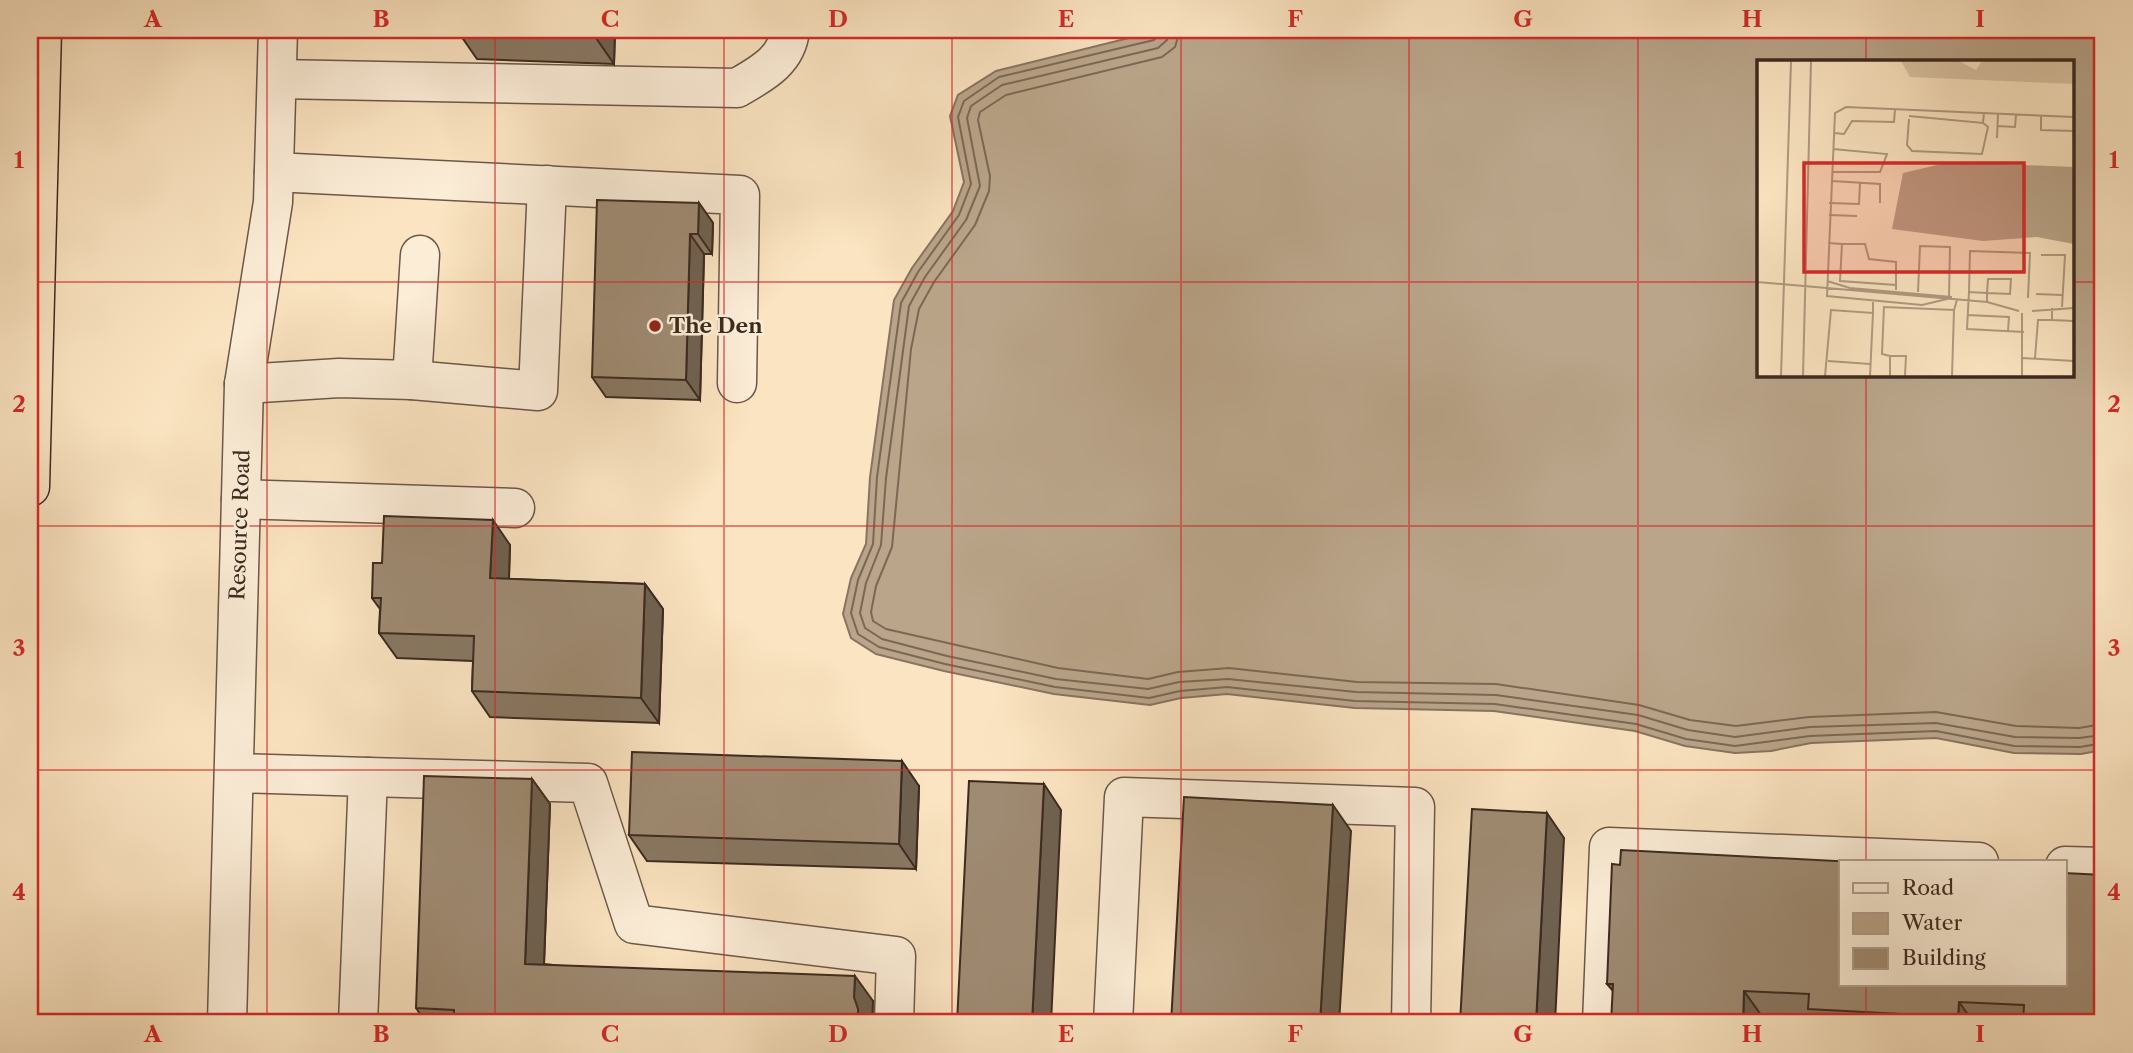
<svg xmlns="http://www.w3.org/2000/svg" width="2133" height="1053" font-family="'Libre Caslon Text',serif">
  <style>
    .water { fill: #baa58a; stroke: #88745f; stroke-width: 2; fill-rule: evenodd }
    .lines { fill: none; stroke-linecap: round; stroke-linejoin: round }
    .shore { stroke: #7b6854; stroke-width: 2 }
    .minor-casing { stroke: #6c5848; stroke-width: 41 }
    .highway-casing { stroke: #3c2a1f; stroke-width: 41 }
    .minor { stroke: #fcedd7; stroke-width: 38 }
    .highway { stroke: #fbe4c1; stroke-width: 38 }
    .wall { fill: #897863; stroke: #3c2a1f; stroke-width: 2 }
    .shaded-wall { fill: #6f6150; stroke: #3c2a1f; stroke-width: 2 }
    .building { fill: #9f8b73; stroke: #3c2a1f; stroke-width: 2 }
    .grid { fill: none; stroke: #d62828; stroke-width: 2; stroke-opacity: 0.55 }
    .poi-dot { fill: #8f2418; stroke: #fcedd7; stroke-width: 2.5 }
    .labels { text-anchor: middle; stroke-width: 5; stroke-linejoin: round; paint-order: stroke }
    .poi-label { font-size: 21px; font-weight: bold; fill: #3c2a1f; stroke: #fcedd7; text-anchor: start }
    .street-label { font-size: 21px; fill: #3c2a1f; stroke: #fcedd7 }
    .inset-road { fill: none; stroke: #af9a80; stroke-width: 2 }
    .view { fill: #d62828; fill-opacity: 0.15; stroke: #d62828; stroke-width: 3.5 }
    .inset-edge { fill: none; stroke: #3c2a1f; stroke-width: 3.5 }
    .neatline { fill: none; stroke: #d62828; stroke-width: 2.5 }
    .grid-label { font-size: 23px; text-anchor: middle; font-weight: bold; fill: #d62828 }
  </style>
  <rect width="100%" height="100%" fill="#fbe4c1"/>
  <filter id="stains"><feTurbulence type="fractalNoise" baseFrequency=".00286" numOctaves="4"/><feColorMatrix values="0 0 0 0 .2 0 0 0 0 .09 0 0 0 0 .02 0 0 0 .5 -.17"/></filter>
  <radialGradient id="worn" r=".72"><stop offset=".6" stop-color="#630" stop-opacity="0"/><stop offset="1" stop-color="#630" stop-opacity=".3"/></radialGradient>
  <!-- water -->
  <path class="water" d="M 1161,30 L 2103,30 L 2103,750 L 2081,754 L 2014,753 L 1936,738 L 1811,743 L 1771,751 L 1735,753 L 1685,746 L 1635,731 L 1494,711 L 1355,708 L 1227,694 L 1181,698 L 1150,705 L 1054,694 L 944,671 L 876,654 L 851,638 L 843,614 L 851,578 L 866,544 L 870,477 L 894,300 L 912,268 L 953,211 L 964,182 L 950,116 L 958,95 L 996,71 ZM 1758,61 L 2072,61 L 2072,374 L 1758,374 Z"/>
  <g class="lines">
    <!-- shore -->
    <g class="shore">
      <path d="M 1160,30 L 1154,40 L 999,77 L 964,101 L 958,117 L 971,184 L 959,215 L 918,272 L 901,303 L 877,477 L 873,544 L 858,580 L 851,613 L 858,634 L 879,647 L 945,664 L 1055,687 L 1149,698 L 1180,691 L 1227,687 L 1355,701 L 1495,704 L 1636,724 L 1686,739 L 1735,746 L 1810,736 L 1936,731 L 2014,746 L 2080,747 L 2103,743"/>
      <path d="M 1169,30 L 1167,40 L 1158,48 L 1002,85 L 971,106 L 967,118 L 980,186 L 966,220 L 925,277 L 909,306 L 886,478 L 881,545 L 866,583 L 860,613 L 865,628 L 882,639 L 947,656 L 1056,679 L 1148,689 L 1179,682 L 1228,679 L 1356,692 L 1496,695 L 1638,715 L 1688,730 L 1735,737 L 1810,727 L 1936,723 L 2015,737 L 2079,738 L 2103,735"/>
      <path d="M 1180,30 L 1175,47 L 1162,57 L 1006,95 L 980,112 L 978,120 L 990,176 L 989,191 L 975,225 L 934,282 L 919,309 L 911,349 L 892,547 L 876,586 L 871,612 L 873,621 L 886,629 L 1058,668 L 1148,679 L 1178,672 L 1229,668 L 1357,682 L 1496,684 L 1639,705 L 1690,720 L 1736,726 L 1809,717 L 1936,712 L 2016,726 L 2079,728 L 2103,724"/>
    </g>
    <defs>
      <g id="minor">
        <path d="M 277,79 L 737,88 C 761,74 787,61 790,30"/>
        <path d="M 274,172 L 740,195 L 737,383"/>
        <path d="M 412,380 L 420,255"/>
        <path d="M 244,384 L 339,378 L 412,380 L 538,391 L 547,185"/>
        <path d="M 241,499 L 515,508"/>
        <path d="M 234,773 L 368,777 L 358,1023"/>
        <path d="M 368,777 L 588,783 L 634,924 L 896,956 L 894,1023"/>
        <path d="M 2065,866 L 2103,867"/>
        <path d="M 227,1023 L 244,384 L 273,202 L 278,30"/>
        <path d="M 1113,1023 L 1124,797 L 1415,807 L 1411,1023"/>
        <path d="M 1602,1023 L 1609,847 L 1979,862"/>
      </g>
      <path id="highway" d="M 30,487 L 42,30"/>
    </defs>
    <!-- minor casing -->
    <use href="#minor" class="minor-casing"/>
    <!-- highway casing -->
    <use href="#highway" class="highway-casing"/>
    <!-- minor -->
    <use href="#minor" class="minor"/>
    <!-- highway -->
    <use href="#highway" class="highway"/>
  </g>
  <!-- wall -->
  <g class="wall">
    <path d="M 615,30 L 614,64 L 477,59 L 459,33 Z"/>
    <path d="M 641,30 L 768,30 L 767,35 Z"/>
    <path d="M 699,203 L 713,223 L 712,254 L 704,254 L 700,400 L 606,397 L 592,377 Z"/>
    <path d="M 510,545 L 509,579 L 645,584 L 663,609 L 659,723 L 490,717 L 472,691 L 473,661 L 397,658 L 379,633 L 380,609 L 372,598 L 382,563 Z"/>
    <path d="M 532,779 L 550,804 L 544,964 L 873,1001 L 872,1023 L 426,1023 L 416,1008 Z"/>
    <path d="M 919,786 L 916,869 L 647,861 L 629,835 Z"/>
    <path d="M 1607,984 L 2065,985 L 2103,1023 L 1818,1023 L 1814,1018 L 1761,1015 L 1613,991 Z"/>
  </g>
  <!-- shaded-wall -->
  <g class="shaded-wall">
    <path d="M 596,30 L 615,30 L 614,64 L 596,38 Z"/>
    <path d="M 699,203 L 713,223 L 712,254 L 698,234 Z"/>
    <path d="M 690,234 L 704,254 L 700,400 L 686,380 Z"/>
    <path d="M 493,520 L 510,545 L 508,603 L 490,578 Z"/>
    <path d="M 645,584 L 663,609 L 659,723 L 641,698 Z"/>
    <path d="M 902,761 L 919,786 L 916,869 L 899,844 Z"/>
    <path d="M 532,779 L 550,804 L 543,989 L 525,964 Z"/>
    <path d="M 1044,784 L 1061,810 L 1051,1023 L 1032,1023 Z"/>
    <path d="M 1333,805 L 1351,831 L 1339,1023 L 1320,1023 Z"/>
    <path d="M 1547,813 L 1564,838 L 1555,1023 L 1536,1023 Z"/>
    <path d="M 855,976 L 873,1001 L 872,1023 L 858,1023 L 854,997 Z"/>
    <path d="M 1744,991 L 1761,1015 L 1761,1023 L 1743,1023 Z"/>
    <path d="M 1959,1002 L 1974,1023 L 1963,1023 L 1958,1017 Z"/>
  </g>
  <!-- building -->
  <g class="building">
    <path d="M 459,30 L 596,30 L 596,38 L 459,33 Z"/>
    <path d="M 597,200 L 699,203 L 698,234 L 690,234 L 686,380 L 592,377 Z"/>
    <path d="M 384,516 L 493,520 L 490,578 L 645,584 L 641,698 L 472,691 L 474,636 L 379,633 L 381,598 L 372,598 L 373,563 L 382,563 Z"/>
    <path d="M 632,752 L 902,761 L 899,844 L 629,835 Z"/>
    <path d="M 424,776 L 532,779 L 525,964 L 855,976 L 854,997 L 858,1009 L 858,1023 L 454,1023 L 454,1010 L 416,1008 Z"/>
    <path d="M 969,781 L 1044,784 L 1032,1023 L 957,1023 Z"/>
    <path d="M 1184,797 L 1333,805 L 1320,1023 L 1171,1023 Z"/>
    <path d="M 1472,809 L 1547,813 L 1536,1023 L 1460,1023 Z"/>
    <path d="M 1621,850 L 1855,862 L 1841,862 L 1841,985 L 2065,985 L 2065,873 L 2103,875 L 2103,1023 L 2023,1023 L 2024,1005 L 1959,1002 L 1958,1017 L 1808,1009 L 1809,994 L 1744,991 L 1743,1023 L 1611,1023 L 1613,984 L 1607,984 L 1612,864 L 1620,865 Z"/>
  </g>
  <!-- grid -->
  <path class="grid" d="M 267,30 L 267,1023M 495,30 L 495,1023M 724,30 L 724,1023M 952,30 L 952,1023M 1181,30 L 1181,1023M 1409,30 L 1409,1023M 1638,30 L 1638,1023M 1866,30 L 1866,61M 30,282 L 1758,282M 2072,282 L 2103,282M 1866,374 L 1866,862M 30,526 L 2103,526M 30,770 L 2103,770M 1866,985 L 1866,1023"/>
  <!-- markers -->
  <circle class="poi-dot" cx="655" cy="326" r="7"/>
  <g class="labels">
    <!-- poi labels -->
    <g class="poi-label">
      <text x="669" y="333">The Den</text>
    </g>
    <!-- street labels -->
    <g class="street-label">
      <text transform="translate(240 525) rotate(-88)" y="7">Resource Road</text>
    </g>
  </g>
  <!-- overview -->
  <g transform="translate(1757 60)">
    <rect width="317" height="317" fill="#fbe4c1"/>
    <path d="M 144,1 L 202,1 L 219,10 L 225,1 L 317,1 L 317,24 L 153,17 Z" fill="#dbc4a5"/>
    <path d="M 193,102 L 317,107 L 317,184 L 280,177 L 226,181 L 135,169 L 146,113 Z" fill="#baa58a"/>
    <path class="inset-road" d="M 152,56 L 226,63 L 227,53M 284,56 L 284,70 L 317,71M 152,59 L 150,85 L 155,91 L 225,94 L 231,67 L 226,63M 240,66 L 258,67 L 259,55M 77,73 L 87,74 L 95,61 L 137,62 L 138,49M 240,78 L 241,54M 75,112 L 123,112 L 130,94 L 76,89M 75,121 L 123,124 L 123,143M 72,143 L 102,144 L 103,123M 72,155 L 100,156M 71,183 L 85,184 L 83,221 L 139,225 L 139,230M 85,184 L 108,184 L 112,199 L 139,202 L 139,225M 284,195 L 308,195 L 305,247M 70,221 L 93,228 L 195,237M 0,222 L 230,242 L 262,251M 161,232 L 163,186 L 193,187 L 192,237M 212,232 L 213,191 L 273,193 L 271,238M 279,234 L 305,235M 190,239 L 165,245 L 70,236 L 78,53 L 89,47 L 317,57M 230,242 L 230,233 L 231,219 L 254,219 L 253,234 L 230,233 L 212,232 L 210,269 L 267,272M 127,246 L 125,294 L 133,296M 127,247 L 197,250 L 200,240M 295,248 L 295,260 L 317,261M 275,251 L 317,248M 210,255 L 252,257 L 251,271M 266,298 L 317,301M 278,298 L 281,260 L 295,260M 71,301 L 113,304M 24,316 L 34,1M 46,316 L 54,1M 68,316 L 74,250 L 116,253 L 116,242M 113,316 L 116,253M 133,316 L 133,296 L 149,296 L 148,316M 195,316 L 197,250M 265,316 L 265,253"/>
    <path class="view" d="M 47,103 L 267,103 L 267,212 L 47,212 Z"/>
    <rect width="317" height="317" class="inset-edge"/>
  </g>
  <!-- margin -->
  <rect width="2133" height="1053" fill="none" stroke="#fbe4c1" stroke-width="77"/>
  <!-- legend -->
  <rect x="1839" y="860" width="228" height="126" fill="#fcedd7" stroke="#af9f8d" stroke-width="2"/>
  <rect x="1853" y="883" width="35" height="10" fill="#fcedd7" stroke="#af9f8d" stroke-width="2"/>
  <text x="1902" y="895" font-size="21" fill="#3c2a1f">Road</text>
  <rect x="1853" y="913" width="35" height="21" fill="#baa58a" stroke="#af9f8d" stroke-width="2"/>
  <text x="1902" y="930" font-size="21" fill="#3c2a1f">Water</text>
  <rect x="1853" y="948" width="35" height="21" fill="#9f8b73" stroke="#af9f8d" stroke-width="2"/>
  <text x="1902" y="965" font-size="21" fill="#3c2a1f">Building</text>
  <rect x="38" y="38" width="2056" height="976" class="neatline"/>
  <g class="grid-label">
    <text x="153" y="27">A</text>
    <text x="381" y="27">B</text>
    <text x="610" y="27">C</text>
    <text x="838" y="27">D</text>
    <text x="1066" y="27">E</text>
    <text x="1295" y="27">F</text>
    <text x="1523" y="27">G</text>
    <text x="1752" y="27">H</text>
    <text x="1980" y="27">I</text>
    <text x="19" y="168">1</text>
    <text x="2114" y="168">1</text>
    <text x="19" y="412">2</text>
    <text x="2114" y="412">2</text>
    <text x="19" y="656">3</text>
    <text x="2114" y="656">3</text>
    <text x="19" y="900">4</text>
    <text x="2114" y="900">4</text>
    <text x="153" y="1042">A</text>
    <text x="381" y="1042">B</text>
    <text x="610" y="1042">C</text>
    <text x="838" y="1042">D</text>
    <text x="1066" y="1042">E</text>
    <text x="1295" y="1042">F</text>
    <text x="1523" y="1042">G</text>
    <text x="1752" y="1042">H</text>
    <text x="1980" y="1042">I</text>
  </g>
  <rect width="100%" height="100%" filter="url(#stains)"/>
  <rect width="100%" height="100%" fill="url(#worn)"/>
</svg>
